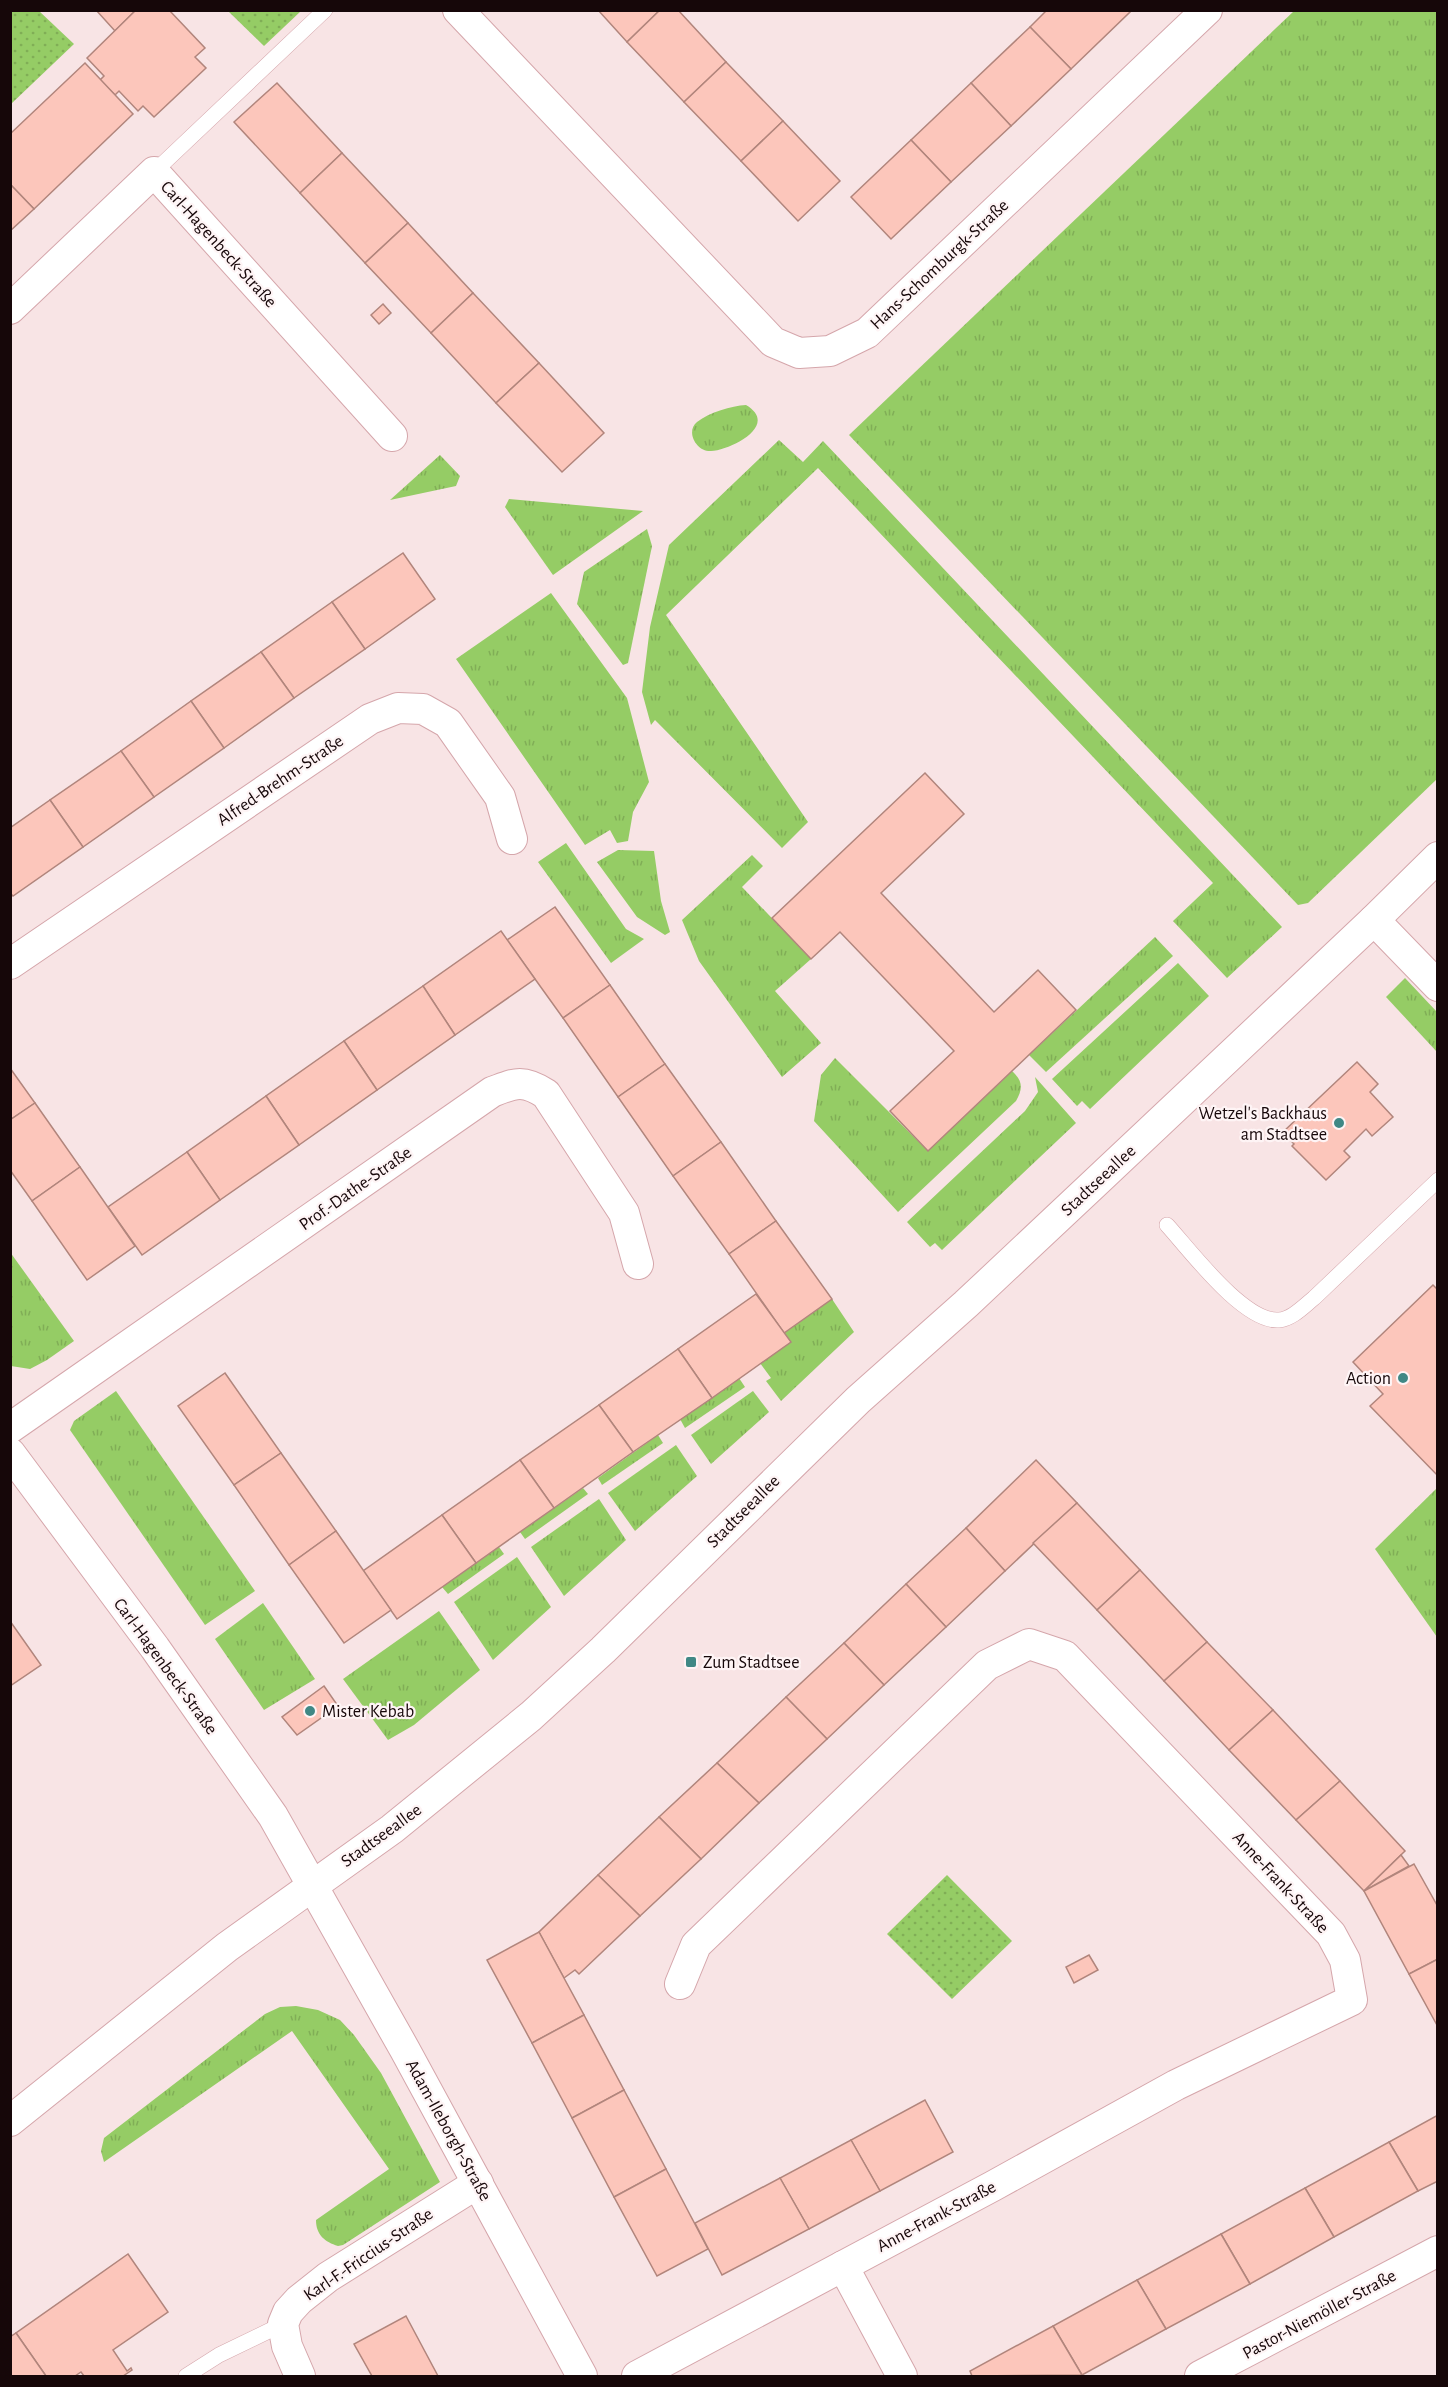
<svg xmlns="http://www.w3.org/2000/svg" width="1448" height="2387" font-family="'Alegreya Sans',sans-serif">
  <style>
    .grass { fill: url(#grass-tufts) }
    .park { fill: url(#park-dots) }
    .building { fill: #fcc6bb; stroke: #b1857c; stroke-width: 1.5 }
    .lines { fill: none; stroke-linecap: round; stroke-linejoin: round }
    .service-casing { stroke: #d5a6ab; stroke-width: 16 }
    .minor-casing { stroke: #d5a6ab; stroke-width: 32 }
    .service { stroke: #fff; stroke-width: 15 }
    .minor { stroke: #fff; stroke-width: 30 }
    .poi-dot { fill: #408885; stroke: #fef4f5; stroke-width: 2 }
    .labels { text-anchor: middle; stroke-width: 4.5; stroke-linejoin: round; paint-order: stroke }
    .street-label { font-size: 18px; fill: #160709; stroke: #fef4f5 }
    .poi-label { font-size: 18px; fill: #160709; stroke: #fef4f5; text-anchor: end }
  </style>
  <defs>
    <pattern id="grass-tufts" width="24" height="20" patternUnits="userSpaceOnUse" patternTransform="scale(1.5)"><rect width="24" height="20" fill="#95cc65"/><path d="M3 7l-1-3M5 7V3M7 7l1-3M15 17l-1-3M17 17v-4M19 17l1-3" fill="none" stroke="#80ae56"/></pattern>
    <pattern id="park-dots" width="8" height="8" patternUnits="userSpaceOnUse" patternTransform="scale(1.5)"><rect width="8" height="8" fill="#95cc65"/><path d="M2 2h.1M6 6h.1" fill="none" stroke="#80ae56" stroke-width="1.8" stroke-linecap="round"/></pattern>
  </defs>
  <rect width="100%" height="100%" fill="#f8e4e5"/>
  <!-- grass -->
  <g class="grass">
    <path d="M 1294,11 L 1438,11 L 1437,779 L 1308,903 L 1298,905 L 849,435 Z"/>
    <path d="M 746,405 C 780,425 731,450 711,451 C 697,452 685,432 697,422 C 710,412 731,406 746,405 Z"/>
    <path d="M 779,440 L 803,462 L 823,441 L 1282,927 L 1227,978 L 1173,921 L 1213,883 L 818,468 L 666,615 L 808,822 L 782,848 L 655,720 L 651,725 L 642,692 L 650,627 L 669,545 Z"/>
    <path d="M 440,455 L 460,476 L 456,486 L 390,500 Z"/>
    <path d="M 509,499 L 643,511 L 553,575 L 505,507 Z"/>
    <path d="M 647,529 L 652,546 L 628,663 L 623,665 L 577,604 L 584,572 Z"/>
    <path d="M 551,593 L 627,698 L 649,782 L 633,812 L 628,841 L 617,843 L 610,830 L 585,845 L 456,659 Z"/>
    <path d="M 566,843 L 626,929 L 644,939 L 611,963 L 538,862 Z"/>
    <path d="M 618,850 L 654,851 L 661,901 L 670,932 L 665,935 L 637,917 L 597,862 Z"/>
    <path d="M 752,855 L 763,866 L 742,887 L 811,959 L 775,991 L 821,1043 L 782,1077 L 699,961 L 682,920 Z"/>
    <path d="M 1155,937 L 1173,956 L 1046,1072 L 1029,1055 Z"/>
    <path d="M 1178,963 L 1209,996 L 1090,1109 L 1082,1101 L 1077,1106 L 1052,1079 Z"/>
    <path d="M 1405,978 L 1437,1012 L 1437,1052 L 1386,997 Z"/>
    <path d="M 835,1058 L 928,1151 L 1012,1071 C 1023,1081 1023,1089 1016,1101 L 898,1212 L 814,1121 L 821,1075 Z"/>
    <path d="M 1035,1077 L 1076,1123 L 942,1250 L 935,1243 L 930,1247 L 907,1222 L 1025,1111 L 1038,1092 Z"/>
    <path d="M 10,1252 L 74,1341 L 47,1360 L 30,1369 L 11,1366 Z"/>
    <path d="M 832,1299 L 854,1332 L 781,1401 L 766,1381 L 771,1378 L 760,1363 L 784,1333 Z"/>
    <path d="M 739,1378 L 745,1387 L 685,1428 L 680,1419 Z"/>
    <path d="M 116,1391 L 255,1591 L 205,1625 L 70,1430 L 74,1421 Z"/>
    <path d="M 753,1391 L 769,1412 L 711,1464 L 691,1435 Z"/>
    <path d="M 658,1435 L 663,1443 L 602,1485 L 598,1478 Z"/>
    <path d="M 676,1445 L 697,1476 L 635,1531 L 608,1493 Z"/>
    <path d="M 583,1488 L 588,1494 L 525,1539 L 520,1532 Z"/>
    <path d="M 1437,1488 L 1437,1637 L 1375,1549 Z"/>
    <path d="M 599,1499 L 626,1540 L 564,1596 L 531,1547 Z"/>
    <path d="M 499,1547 L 504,1554 L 448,1594 L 442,1587 Z"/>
    <path d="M 517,1557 L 551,1607 L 493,1660 L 454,1602 Z"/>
    <path d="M 263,1603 L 315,1679 L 264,1710 L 215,1639 Z"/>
    <path d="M 439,1611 L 480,1670 L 414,1725 L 388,1740 L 343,1679 Z"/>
    <path d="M 296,2006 L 318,2010 L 340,2020 L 354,2035 L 381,2073 L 440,2182 L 343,2245 L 338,2246 C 325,2242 316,2235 316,2220 L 389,2169 L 292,2031 L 104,2162 L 101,2151 L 104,2138 L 265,2014 L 280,2007 Z"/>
  </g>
  <!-- park -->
  <g class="park">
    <path d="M 11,10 L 39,11 L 74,44 L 11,104 Z"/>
    <path d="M 228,11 L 301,11 L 264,46 Z"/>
    <path d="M 947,1875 L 1012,1941 L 952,1999 L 887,1934 Z"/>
  </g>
  <!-- building -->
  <g class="building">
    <path d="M 96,10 L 136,10 L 115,31 Z"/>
    <path d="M 136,10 L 169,10 L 205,48 L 195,57 L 206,68 L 154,117 L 143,106 L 138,111 L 119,91 L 115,95 L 100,80 L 104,76 L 87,58 Z"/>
    <path d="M 598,10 L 660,10 L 627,42 Z"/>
    <path d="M 660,10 L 678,10 L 726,62 L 684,102 L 627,42 Z"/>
    <path d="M 1047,10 L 1129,10 L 1130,12 L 1071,69 L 1030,27 Z"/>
    <path d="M 1030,27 L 1071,69 L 1011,126 L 971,83 Z"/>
    <path d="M 726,62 L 783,121 L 741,161 L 684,102 Z"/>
    <path d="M 85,63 L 133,114 L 34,209 L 10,184 L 10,134 Z"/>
    <path d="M 277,83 L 342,153 L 300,193 L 234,122 Z"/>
    <path d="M 971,83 L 1011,126 L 951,182 L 911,140 Z"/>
    <path d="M 783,121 L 840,181 L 798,221 L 741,161 Z"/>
    <path d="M 911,140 L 951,182 L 891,239 L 851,197 Z"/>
    <path d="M 342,153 L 408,223 L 365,263 L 300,193 Z"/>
    <path d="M 10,184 L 34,209 L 10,231 Z"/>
    <path d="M 408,223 L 473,293 L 431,333 L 365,263 Z"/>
    <path d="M 473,293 L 539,363 L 496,403 L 431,333 Z"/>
    <path d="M 383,304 L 391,313 L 379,324 L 371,315 Z"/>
    <path d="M 539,363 L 604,433 L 562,472 L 496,403 Z"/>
    <path d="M 403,553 L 435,599 L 365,649 L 332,602 Z"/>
    <path d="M 332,602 L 365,649 L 294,698 L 261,652 Z"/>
    <path d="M 261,652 L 294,698 L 224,748 L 191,701 Z"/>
    <path d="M 191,701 L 224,748 L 154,797 L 121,751 Z"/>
    <path d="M 121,751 L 154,797 L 83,847 L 50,800 Z"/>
    <path d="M 925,773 L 964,814 L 881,893 L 994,1012 L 1038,970 L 1076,1010 L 928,1151 L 890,1111 L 954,1051 L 840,932 L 811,959 L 772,918 Z"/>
    <path d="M 50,800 L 83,847 L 13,896 L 10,893 L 10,828 Z"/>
    <path d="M 555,907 L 610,985 L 563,1018 L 507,940 Z"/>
    <path d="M 501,931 L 535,979 L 455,1035 L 423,986 Z"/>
    <path d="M 610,985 L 665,1064 L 618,1097 L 563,1018 Z"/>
    <path d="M 423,986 L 455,1035 L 377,1090 L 344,1041 Z"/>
    <path d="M 344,1041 L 377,1090 L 299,1145 L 266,1096 Z"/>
    <path d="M 1357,1062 L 1378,1084 L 1370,1092 L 1393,1117 L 1372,1136 L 1366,1129 L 1344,1151 L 1350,1157 L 1326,1180 L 1292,1146 L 1294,1144 L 1283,1132 Z"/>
    <path d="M 665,1064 L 721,1142 L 673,1176 L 618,1097 Z"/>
    <path d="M 10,1068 L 35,1103 L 10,1120 Z"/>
    <path d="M 266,1096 L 299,1145 L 220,1200 L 187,1152 Z"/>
    <path d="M 35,1103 L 80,1167 L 32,1201 L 10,1170 L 10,1120 Z"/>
    <path d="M 721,1142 L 776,1221 L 729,1254 L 673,1176 Z"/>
    <path d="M 187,1152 L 220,1200 L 142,1255 L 108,1207 Z"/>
    <path d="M 80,1167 L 135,1246 L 87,1280 L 32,1201 Z"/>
    <path d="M 776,1221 L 832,1299 L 784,1333 L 729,1254 Z"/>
    <path d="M 1433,1285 L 1438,1290 L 1438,1476 L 1370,1406 L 1383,1394 L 1353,1362 Z"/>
    <path d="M 756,1294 L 791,1342 L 712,1398 L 678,1349 Z"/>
    <path d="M 678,1349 L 712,1398 L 633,1452 L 599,1405 Z"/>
    <path d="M 225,1373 L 281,1453 L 234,1485 L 178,1406 Z"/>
    <path d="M 599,1405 L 633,1452 L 554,1508 L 520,1460 Z"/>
    <path d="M 281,1453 L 336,1531 L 289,1565 L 234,1485 Z"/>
    <path d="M 520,1460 L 554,1508 L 476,1563 L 442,1515 Z"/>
    <path d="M 1036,1460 L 1077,1503 L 1005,1571 L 966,1528 Z"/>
    <path d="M 1077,1503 L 1140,1570 L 1097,1610 L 1033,1543 Z"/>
    <path d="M 442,1515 L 476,1563 L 397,1619 L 363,1571 Z"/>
    <path d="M 966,1528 L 1005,1571 L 946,1627 L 906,1584 Z"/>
    <path d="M 336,1531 L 391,1610 L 344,1643 L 289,1565 Z"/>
    <path d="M 1140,1570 L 1207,1642 L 1164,1681 L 1097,1610 Z"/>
    <path d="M 906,1584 L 946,1627 L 884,1685 L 844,1643 Z"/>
    <path d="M 10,1621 L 41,1665 L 10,1686 Z"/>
    <path d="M 1207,1642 L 1273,1710 L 1229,1750 L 1164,1681 Z"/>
    <path d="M 844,1643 L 884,1685 L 827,1739 L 786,1697 Z"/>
    <path d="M 324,1686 L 338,1706 L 297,1735 L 282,1717 Z"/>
    <path d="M 786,1697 L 827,1739 L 759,1803 L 717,1763 Z"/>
    <path d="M 1273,1710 L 1340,1781 L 1296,1820 L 1229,1750 Z"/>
    <path d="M 717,1763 L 759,1803 L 701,1859 L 659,1817 Z"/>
    <path d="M 1340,1781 L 1405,1851 L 1364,1891 L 1296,1820 Z"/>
    <path d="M 659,1817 L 701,1859 L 640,1916 L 598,1875 Z"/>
    <path d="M 1401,1855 L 1409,1866 L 1364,1891 Z"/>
    <path d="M 1414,1864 L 1438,1907 L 1438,1959 L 1409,1974 L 1364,1891 Z"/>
    <path d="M 598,1875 L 640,1916 L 579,1974 L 575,1970 L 564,1978 L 539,1932 Z"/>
    <path d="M 539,1932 L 584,2015 L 532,2043 L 487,1960 Z"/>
    <path d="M 1089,1955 L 1098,1970 L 1074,1983 L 1066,1967 Z"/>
    <path d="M 1438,1959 L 1438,2027 L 1409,1974 Z"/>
    <path d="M 584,2015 L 624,2090 L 572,2118 L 532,2043 Z"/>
    <path d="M 624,2090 L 666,2169 L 614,2197 L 572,2118 Z"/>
    <path d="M 925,2100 L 953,2152 L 880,2191 L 851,2140 Z"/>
    <path d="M 1438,2115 L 1438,2181 L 1418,2191 L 1389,2142 Z"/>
    <path d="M 851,2140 L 880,2191 L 809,2229 L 780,2178 Z"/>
    <path d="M 1389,2142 L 1418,2191 L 1334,2237 L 1305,2188 Z"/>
    <path d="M 666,2169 L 708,2249 L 657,2276 L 614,2197 Z"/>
    <path d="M 780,2178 L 809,2229 L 722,2275 L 695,2223 Z"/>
    <path d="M 1305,2188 L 1334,2237 L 1250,2284 L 1221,2234 Z"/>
    <path d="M 1221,2234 L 1250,2284 L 1166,2329 L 1137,2280 Z"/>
    <path d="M 128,2254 L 168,2312 L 113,2350 L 127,2371 L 131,2368 L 132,2370 L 123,2376 L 84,2376 L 81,2372 L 75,2376 L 46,2376 L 16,2333 Z"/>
    <path d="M 1137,2280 L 1166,2329 L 1082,2375 L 1053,2326 Z"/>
    <path d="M 406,2316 L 438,2376 L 372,2376 L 354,2344 Z"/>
    <path d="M 1053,2326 L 1082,2375 L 972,2376 L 970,2371 Z"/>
    <path d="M 16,2333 L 46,2376 L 10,2376 L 10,2337 Z"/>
  </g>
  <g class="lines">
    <defs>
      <g id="service">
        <path d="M 154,172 L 325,10"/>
        <path d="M 1167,1225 C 1189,1249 1244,1323 1279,1320 C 1292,1319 1304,1306 1314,1298 L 1438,1180"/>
        <path d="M 186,2376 L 219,2355 L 283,2324"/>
      </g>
      <g id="minor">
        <path d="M 458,10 L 773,342 L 799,353 L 830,351 L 867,333 L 1207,10"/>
        <path d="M 10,309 L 154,172 L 392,436"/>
        <path d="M 1374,920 L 1438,986"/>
        <path d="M 10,964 L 370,719 L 398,708 L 423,709 L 448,723 L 500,797 L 512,839"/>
        <path d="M 10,1428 L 492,1092 C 515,1083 523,1079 546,1094 L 624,1213 L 638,1264"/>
        <path d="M 10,1453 L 155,1648 L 273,1816 L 405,2050 L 582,2376"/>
        <path d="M 10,2121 L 227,1947 L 392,1829 L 531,1716 L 603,1650 L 858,1400 L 966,1304 L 1097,1181 L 1374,920 L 1438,857"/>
        <path d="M 843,2266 L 902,2376"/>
        <path d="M 300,2376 L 287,2346 L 283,2324 L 288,2312 L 299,2300 L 328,2277 L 478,2183"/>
        <path d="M 637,2376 L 993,2186 L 1176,2085 L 1352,2000 L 1345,1960 L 1331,1934 L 1065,1656 L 1029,1644 L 987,1665 L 696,1945 L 680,1984"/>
        <path d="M 1200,2376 L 1438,2251"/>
      </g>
    </defs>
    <!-- service casing -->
    <use href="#service" class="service-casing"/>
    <!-- minor casing -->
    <use href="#minor" class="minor-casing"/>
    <!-- service -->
    <use href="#service" class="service"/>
    <!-- minor -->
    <use href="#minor" class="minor"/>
  </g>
  <!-- markers -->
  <g class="poi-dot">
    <circle cx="1339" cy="1123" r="6"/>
    <circle cx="1403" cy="1378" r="6"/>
    <rect x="685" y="1656" width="12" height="12" rx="3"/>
    <circle cx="310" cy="1711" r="6"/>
  </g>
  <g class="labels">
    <!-- street labels -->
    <g class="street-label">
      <text transform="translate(219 244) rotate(48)" y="6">Carl-Hagenbeck-Straße</text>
      <text transform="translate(939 264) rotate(-43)" y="6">Hans-Schomburgk-Straße</text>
      <text transform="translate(280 780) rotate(-34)" y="6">Alfred-Brehm-Straße</text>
      <text transform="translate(1098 1180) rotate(-43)" y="6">Stadtseeallee</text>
      <text transform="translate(355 1188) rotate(-35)" y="6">Prof.-Dathe-Straße</text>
      <text transform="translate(743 1511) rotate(-45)" y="6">Stadtseeallee</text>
      <text transform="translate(166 1666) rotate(54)" y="6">Carl-Hagenbeck-Straße</text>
      <text transform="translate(381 1835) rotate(-36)" y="6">Stadtseeallee</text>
      <text transform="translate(1281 1882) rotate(47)" y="6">Anne-Frank-Straße</text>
      <text transform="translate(449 2130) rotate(61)" y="6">Adam-Ileborgh-Straße</text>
      <text transform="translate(936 2216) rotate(-28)" y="6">Anne-Frank-Straße</text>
      <text transform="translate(368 2254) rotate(-34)" y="6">Karl-F.-Friccius-Straße</text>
      <text transform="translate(1319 2314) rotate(-28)" y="6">Pastor-Niemöller-Straße</text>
    </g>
    <!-- poi labels -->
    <g class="poi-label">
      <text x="1327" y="1119">Wetzel's Backhaus<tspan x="1327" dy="21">am Stadtsee</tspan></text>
      <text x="1391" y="1384">Action</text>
      <text x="703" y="1668" text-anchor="start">Zum Stadtsee</text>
      <text x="322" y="1717" text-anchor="start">Mister Kebab</text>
    </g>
  </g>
  <!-- border -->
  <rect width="1448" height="2387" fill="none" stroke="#160709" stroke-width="24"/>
</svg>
